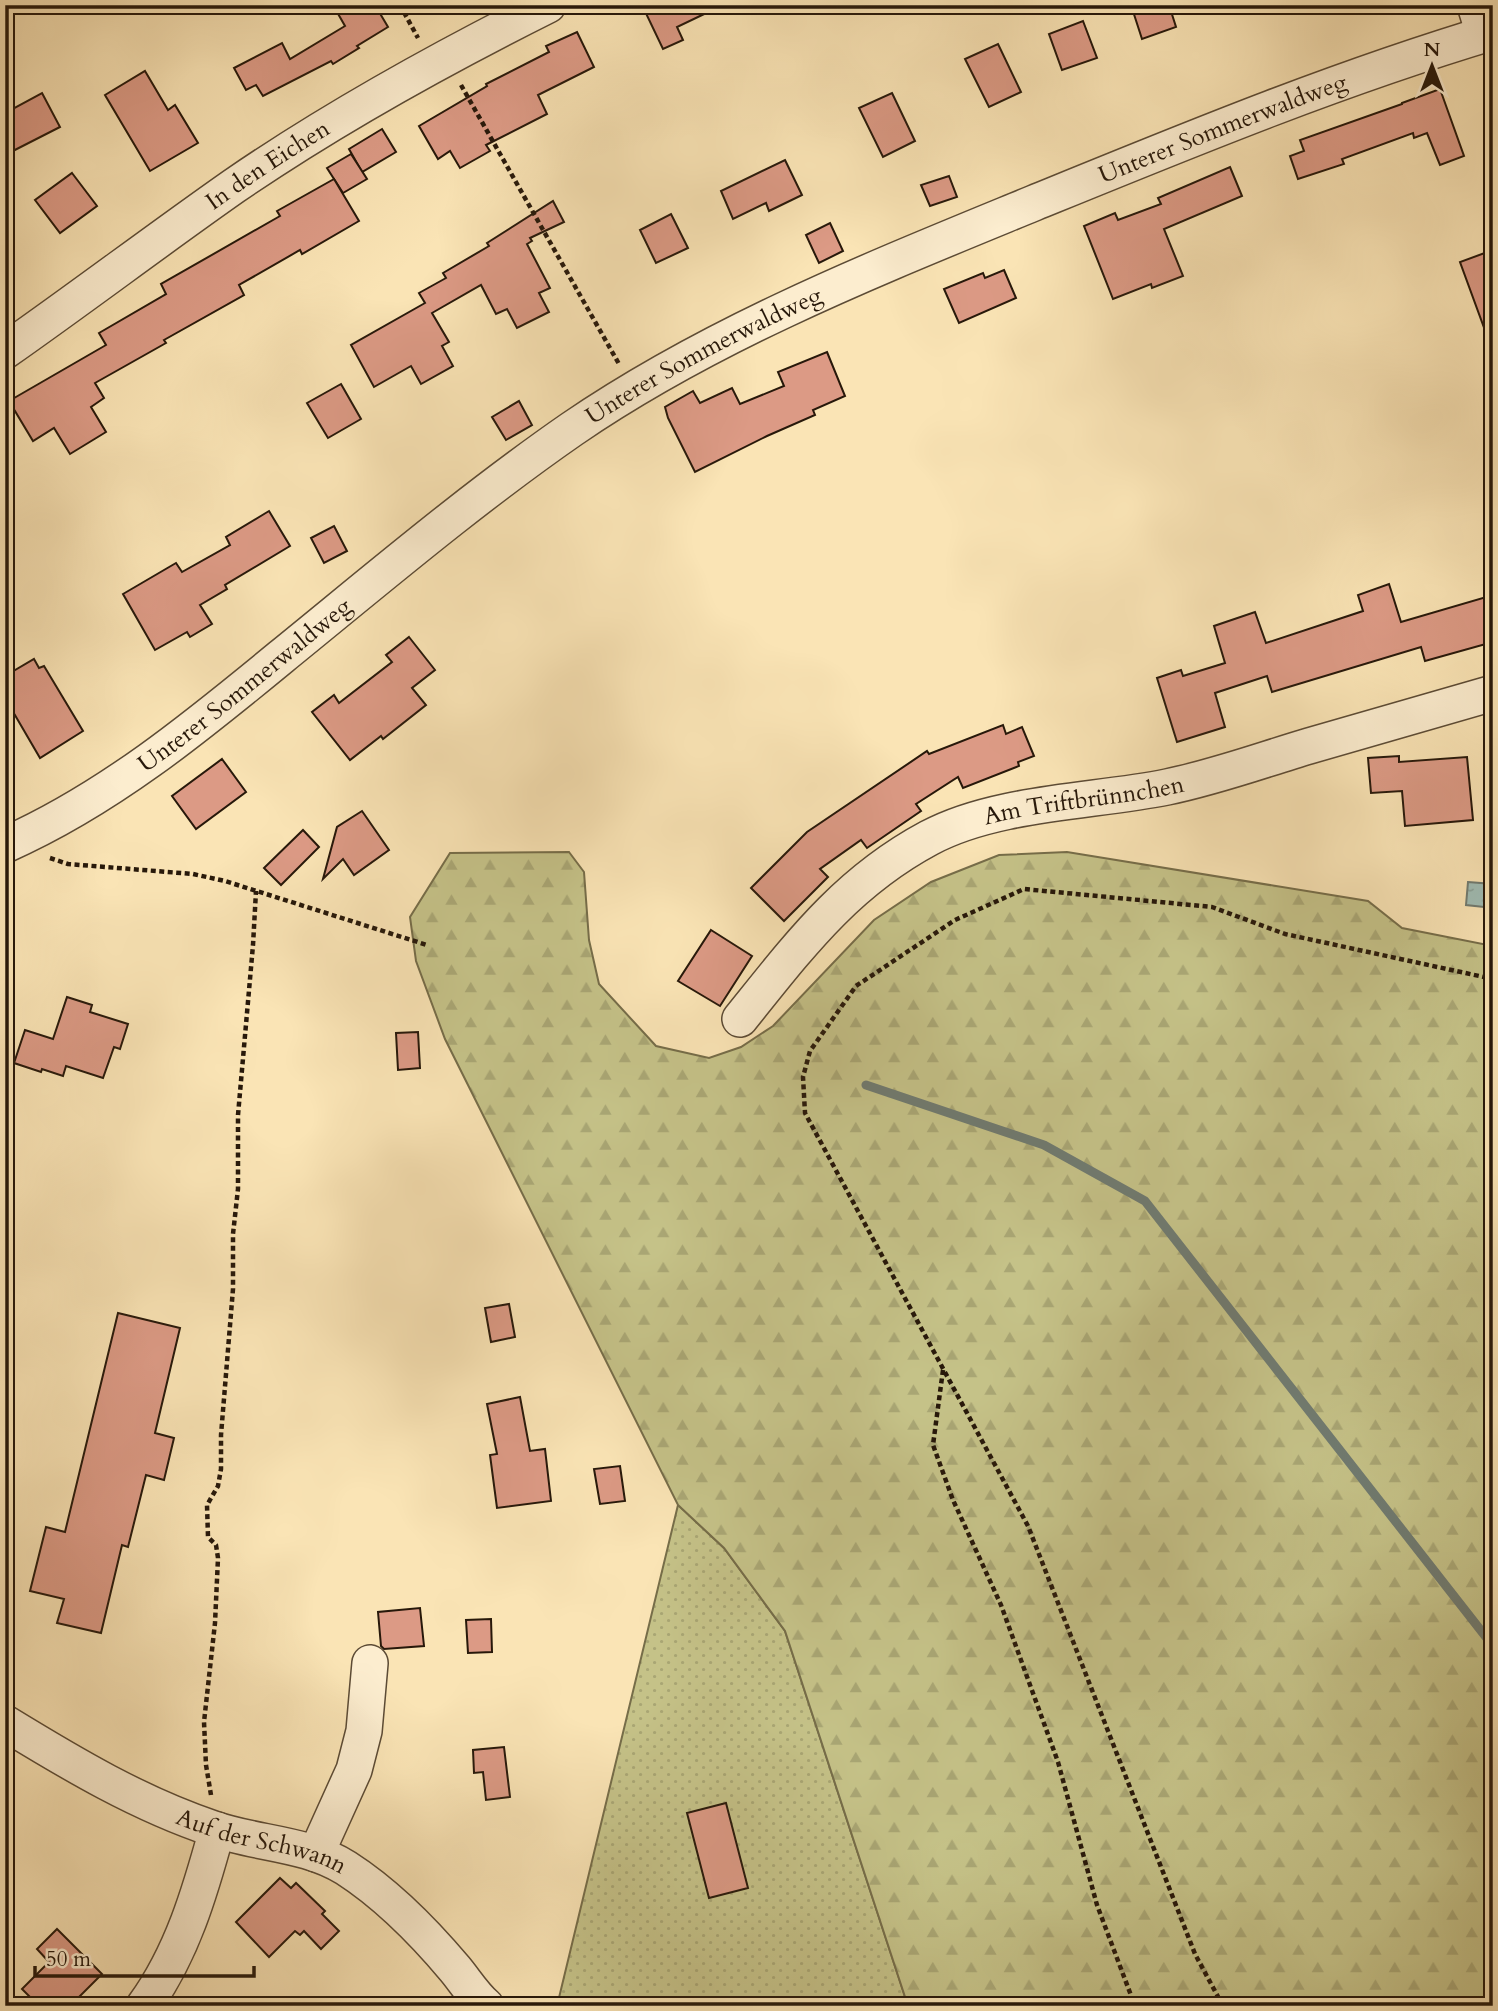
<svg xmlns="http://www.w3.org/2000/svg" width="1498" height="2011" font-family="Cardo,serif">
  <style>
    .grass { fill: url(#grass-dots); stroke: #766d49; stroke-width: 2 }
    .forest { fill: url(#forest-firs); stroke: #766d49; stroke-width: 2 }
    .water { fill: url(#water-ripples); stroke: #707b71; stroke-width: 2 }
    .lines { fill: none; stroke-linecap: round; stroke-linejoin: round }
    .stream { stroke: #707b71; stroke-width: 9 }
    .building { fill: #dc9a85; stroke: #27180a; stroke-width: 2 }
    .minor-casing { stroke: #5c4b35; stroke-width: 38 }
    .path { stroke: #27180a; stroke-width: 4.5; stroke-dasharray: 5 3.5; stroke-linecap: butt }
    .minor { stroke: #fcedcf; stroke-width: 35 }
    .labels { text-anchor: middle; stroke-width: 5; stroke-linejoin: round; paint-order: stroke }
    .street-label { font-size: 24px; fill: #27180a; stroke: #fcedcf }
  </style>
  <defs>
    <pattern id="grass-dots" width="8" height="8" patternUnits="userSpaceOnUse" patternTransform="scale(1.75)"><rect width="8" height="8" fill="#c5c288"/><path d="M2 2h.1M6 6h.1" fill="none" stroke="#a9a674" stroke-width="1.8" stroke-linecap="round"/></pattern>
    <pattern id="forest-firs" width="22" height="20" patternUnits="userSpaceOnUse" patternTransform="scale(1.75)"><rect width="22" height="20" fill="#c5c288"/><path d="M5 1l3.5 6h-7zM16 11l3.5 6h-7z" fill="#a9a674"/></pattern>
    <pattern id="water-ripples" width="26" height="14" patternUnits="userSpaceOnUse" patternTransform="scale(1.75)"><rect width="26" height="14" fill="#a0bdb5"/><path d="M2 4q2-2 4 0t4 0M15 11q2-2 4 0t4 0" fill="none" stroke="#8aa29a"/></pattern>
  </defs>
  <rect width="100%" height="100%" fill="#fae4b5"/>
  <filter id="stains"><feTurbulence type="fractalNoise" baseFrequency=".00286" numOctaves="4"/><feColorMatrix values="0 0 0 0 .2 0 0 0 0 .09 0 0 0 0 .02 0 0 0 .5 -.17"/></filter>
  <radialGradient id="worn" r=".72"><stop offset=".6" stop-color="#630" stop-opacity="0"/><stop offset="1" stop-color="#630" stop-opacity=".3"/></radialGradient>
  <!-- grass -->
  <path class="grass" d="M 678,1505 L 724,1548 L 785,1631 L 908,2006 L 557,2006 Z"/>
  <!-- forest -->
  <path class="forest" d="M 569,852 L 584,872 L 589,940 L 599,984 L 656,1046 L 709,1058 L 741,1047 L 773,1026 L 874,920 L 931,882 L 999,855 L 1067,852 L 1368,901 L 1402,928 L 1493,946 L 1493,2006 L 908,2006 L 785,1631 L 724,1548 L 678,1505 L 445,1039 L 416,961 L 410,917 L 450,853 Z"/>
  <!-- water -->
  <path class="water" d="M 1468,882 L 1493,884 L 1493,908 L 1466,905 Z"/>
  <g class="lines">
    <!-- stream -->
    <path class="stream" d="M 866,1085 L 1044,1145 L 1145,1201 L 1493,1646"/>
  </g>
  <!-- building -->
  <g class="building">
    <path d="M 333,5 L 375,5 L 388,27 L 357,46 L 359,48 L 333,64 L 331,61 L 263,96 L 256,85 L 246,90 L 234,68 L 282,43 L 290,59 L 345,26 Z"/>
    <path d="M 642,5 L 723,5 L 677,27 L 683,40 L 663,49 Z"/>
    <path d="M 1131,5 L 1169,5 L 1176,27 L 1142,39 Z"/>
    <path d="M 1083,21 L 1097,58 L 1062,70 L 1049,34 Z"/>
    <path d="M 577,32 L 594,67 L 538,95 L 547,114 L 486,145 L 490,151 L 460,168 L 450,151 L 438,159 L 419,126 L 487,86 L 486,84 L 549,52 L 546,46 Z"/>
    <path d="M 998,44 L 1021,92 L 989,107 L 965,59 Z"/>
    <path d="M 145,71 L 168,110 L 175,105 L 198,143 L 150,171 L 105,95 Z"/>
    <path d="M 1440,89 L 1464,156 L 1440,165 L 1427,133 L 1414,138 L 1413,133 L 1342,159 L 1344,164 L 1298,179 L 1290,156 L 1304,151 L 1300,140 L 1402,104 L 1402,103 Z"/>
    <path d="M 42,93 L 60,127 L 5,155 L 5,113 Z"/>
    <path d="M 892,93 L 915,141 L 883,157 L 859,108 Z"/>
    <path d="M 382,129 L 396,152 L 362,172 L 349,149 Z"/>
    <path d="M 351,154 L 367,179 L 343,193 L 327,168 Z"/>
    <path d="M 785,160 L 802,195 L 769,211 L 766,203 L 733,219 L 721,191 Z"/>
    <path d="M 1230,167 L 1242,196 L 1164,229 L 1183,276 L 1152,288 L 1151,284 L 1113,299 L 1084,226 L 1115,213 L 1118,220 L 1161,204 L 1158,198 Z"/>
    <path d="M 72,173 L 97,206 L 60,233 L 35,200 Z"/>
    <path d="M 949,176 L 957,197 L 930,206 L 921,185 Z"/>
    <path d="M 334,179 L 359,221 L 302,254 L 300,250 L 239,285 L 244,295 L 164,340 L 166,343 L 95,383 L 104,398 L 91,407 L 106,432 L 70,454 L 54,428 L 33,441 L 9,401 L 106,345 L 99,333 L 166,294 L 161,284 L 280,216 L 277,211 Z"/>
    <path d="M 553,201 L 564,222 L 530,238 L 532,241 L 527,244 L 550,288 L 539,293 L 549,312 L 517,328 L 507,309 L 496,314 L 481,285 L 432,313 L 449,342 L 442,346 L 453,366 L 421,384 L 411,366 L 374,387 L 351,345 L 425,303 L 419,293 L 446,278 L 443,273 L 489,246 L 487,243 Z"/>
    <path d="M 671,214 L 688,248 L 656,263 L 640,230 Z"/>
    <path d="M 830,223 L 843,251 L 819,263 L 806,235 Z"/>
    <path d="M 1493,250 L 1493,344 L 1490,344 L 1460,262 Z"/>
    <path d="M 1004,270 L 1016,298 L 959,323 L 944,289 L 983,273 L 985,278 Z"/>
    <path d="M 827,352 L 845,396 L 813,410 L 815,415 L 767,436 L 695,472 L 668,418 L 665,407 L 693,391 L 700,403 L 732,388 L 740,404 L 784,386 L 778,372 Z"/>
    <path d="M 341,384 L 361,419 L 328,438 L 307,403 Z"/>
    <path d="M 519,401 L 532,425 L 506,440 L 492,417 Z"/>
    <path d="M 269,511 L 290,546 L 225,585 L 227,589 L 200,605 L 212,624 L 190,637 L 187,632 L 155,650 L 123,594 L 176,563 L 182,572 L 230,545 L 226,537 Z"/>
    <path d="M 334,526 L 347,551 L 324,563 L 311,538 Z"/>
    <path d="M 1389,584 L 1401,622 L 1493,595 L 1493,642 L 1425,661 L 1421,647 L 1272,692 L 1267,676 L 1215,693 L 1225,727 L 1177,742 L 1157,678 L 1181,670 L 1183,676 L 1225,663 L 1214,626 L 1255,612 L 1266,643 L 1363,611 L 1358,595 Z"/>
    <path d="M 409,637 L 435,670 L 412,688 L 426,705 L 383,739 L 381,736 L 350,760 L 312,712 L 334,695 L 339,703 L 392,662 L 386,655 Z"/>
    <path d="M 34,659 L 39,668 L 44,666 L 83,731 L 40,758 L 5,698 L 5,676 Z"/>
    <path d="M 1003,725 L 1006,734 L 1022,727 L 1034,756 L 1018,762 L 1019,766 L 963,788 L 958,777 L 916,804 L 921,811 L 867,848 L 861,840 L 820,869 L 828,877 L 784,921 L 751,888 L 807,832 L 927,751 L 929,754 Z"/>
    <path d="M 1399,756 L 1399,762 L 1467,757 L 1473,820 L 1405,826 L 1402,791 L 1371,793 L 1368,758 Z"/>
    <path d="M 222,759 L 246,792 L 196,829 L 172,796 Z"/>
    <path d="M 362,811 L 389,850 L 354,875 L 343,859 L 323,879 L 337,827 Z"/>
    <path d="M 303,830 L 319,847 L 281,885 L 264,868 Z"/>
    <path d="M 711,930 L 752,956 L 720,1006 L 678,981 Z"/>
    <path d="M 67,997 L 92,1005 L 90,1012 L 128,1024 L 120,1049 L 114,1047 L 103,1078 L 66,1066 L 63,1076 L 42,1069 L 41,1072 L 14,1063 L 25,1030 L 53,1039 Z"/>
    <path d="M 418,1032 L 420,1068 L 398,1070 L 396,1033 Z"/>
    <path d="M 509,1304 L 515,1337 L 491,1342 L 485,1308 Z"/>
    <path d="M 118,1313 L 180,1328 L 155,1433 L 174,1438 L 164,1480 L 146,1475 L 128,1547 L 122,1545 L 101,1633 L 57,1623 L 64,1599 L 30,1591 L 46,1527 L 65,1532 Z"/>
    <path d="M 520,1397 L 530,1451 L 545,1449 L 551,1501 L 497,1508 L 490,1455 L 497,1454 L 487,1404 Z"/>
    <path d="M 620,1466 L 625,1501 L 600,1504 L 594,1469 Z"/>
    <path d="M 420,1608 L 424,1646 L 384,1649 L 381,1646 L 378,1612 Z"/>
    <path d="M 491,1619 L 492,1652 L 468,1653 L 466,1620 Z"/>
    <path d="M 504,1747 L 510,1797 L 486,1800 L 483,1772 L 474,1773 L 473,1750 Z"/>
    <path d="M 726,1803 L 748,1888 L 709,1898 L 687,1813 Z"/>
    <path d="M 280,1878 L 291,1888 L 296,1883 L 325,1911 L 322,1914 L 339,1931 L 321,1949 L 304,1931 L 300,1935 L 295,1931 L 269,1957 L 236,1922 Z"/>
    <path d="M 57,1929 L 102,1974 L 70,2006 L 39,2006 L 22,1989 L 49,1962 L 37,1949 Z"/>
  </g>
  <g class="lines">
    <defs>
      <g id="minor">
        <path d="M 1475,5 L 1484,34"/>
        <path id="s1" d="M 5,351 C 82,297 157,240 234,186 C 333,118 440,59 548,5"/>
        <path id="s2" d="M 5,845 C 107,800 196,727 281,657 C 377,579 471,499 572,429 C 714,332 876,268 1034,203 C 1186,141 1336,79 1493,32"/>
        <path id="s3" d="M 740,1019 C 798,947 845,883 929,838 C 996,802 1093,802 1167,787 C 1216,777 1262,760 1309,746 C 1370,728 1432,711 1493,693"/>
        <path id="s4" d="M 5,1723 C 72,1764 139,1804 214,1829 C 257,1844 306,1843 346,1868 C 388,1895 423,1931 455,1969 C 465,1981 474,1996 486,2006"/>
        <path d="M 316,1854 L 354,1770 L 364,1731 L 370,1663"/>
        <path d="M 144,2006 C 182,1954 200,1892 217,1830"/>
      </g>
    </defs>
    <!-- minor casing -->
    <use href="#minor" class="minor-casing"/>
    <!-- path -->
    <g class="path">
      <path d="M 400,5 L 418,38"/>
      <path d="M 461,85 L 619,364"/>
      <path d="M 50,858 L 68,864 L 193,874 L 225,881 L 427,945"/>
      <path d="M 943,1370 L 933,1445 L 953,1500 L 1001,1605 L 1058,1762 L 1097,1905 L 1135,2006"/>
      <path d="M 211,1795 L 206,1765 L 204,1722 L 215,1623 L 218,1558 L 216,1545 L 208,1537 L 207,1505 L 218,1486 L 221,1469 L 221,1435 L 233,1289 L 233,1234 L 238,1189 L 238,1115 L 253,945 L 256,891"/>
      <path d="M 1223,2006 L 1195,1954 L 1028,1526 L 805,1113 L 803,1077 L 810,1051 L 856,986 L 955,920 L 1024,889 L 1212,907 L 1285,934 L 1493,979"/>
    </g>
    <!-- minor -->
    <use href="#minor" class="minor"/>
  </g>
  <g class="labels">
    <!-- street labels -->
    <g class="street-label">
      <text dy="8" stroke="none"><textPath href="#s2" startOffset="1423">Unterer Sommerwaldweg</textPath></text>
      <text dy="8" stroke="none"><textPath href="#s1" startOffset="322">In den Eichen</textPath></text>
      <text dy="8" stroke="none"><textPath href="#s2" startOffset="856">Unterer Sommerwaldweg</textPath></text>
      <text dy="8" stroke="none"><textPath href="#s2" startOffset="289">Unterer Sommerwaldweg</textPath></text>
      <text dy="8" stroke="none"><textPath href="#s3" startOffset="424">Am Triftbrünnchen</textPath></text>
      <text dy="8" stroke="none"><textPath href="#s4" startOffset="284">Auf der Schwann</textPath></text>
    </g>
  </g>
  <!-- margin -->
  <rect width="1498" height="2011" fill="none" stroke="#fae4b5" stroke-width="28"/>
  <rect x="7" y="7" width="1484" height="1997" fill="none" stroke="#27180a" stroke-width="3.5"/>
  <rect x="14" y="14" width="1470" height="1983" fill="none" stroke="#27180a" stroke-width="2"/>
  <!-- north arrow -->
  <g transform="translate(1432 66)" stroke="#fcedcf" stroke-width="5" paint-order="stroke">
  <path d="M0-5L12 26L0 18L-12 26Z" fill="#27180a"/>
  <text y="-10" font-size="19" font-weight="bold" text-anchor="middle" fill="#27180a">N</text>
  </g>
  <!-- scale -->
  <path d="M35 1966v10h219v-10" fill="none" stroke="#27180a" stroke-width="3.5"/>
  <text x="46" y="1966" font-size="21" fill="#27180a" stroke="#fcedcf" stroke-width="5" paint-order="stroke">50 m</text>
  <rect width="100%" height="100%" filter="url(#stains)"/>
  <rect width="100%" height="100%" fill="url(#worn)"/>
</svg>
